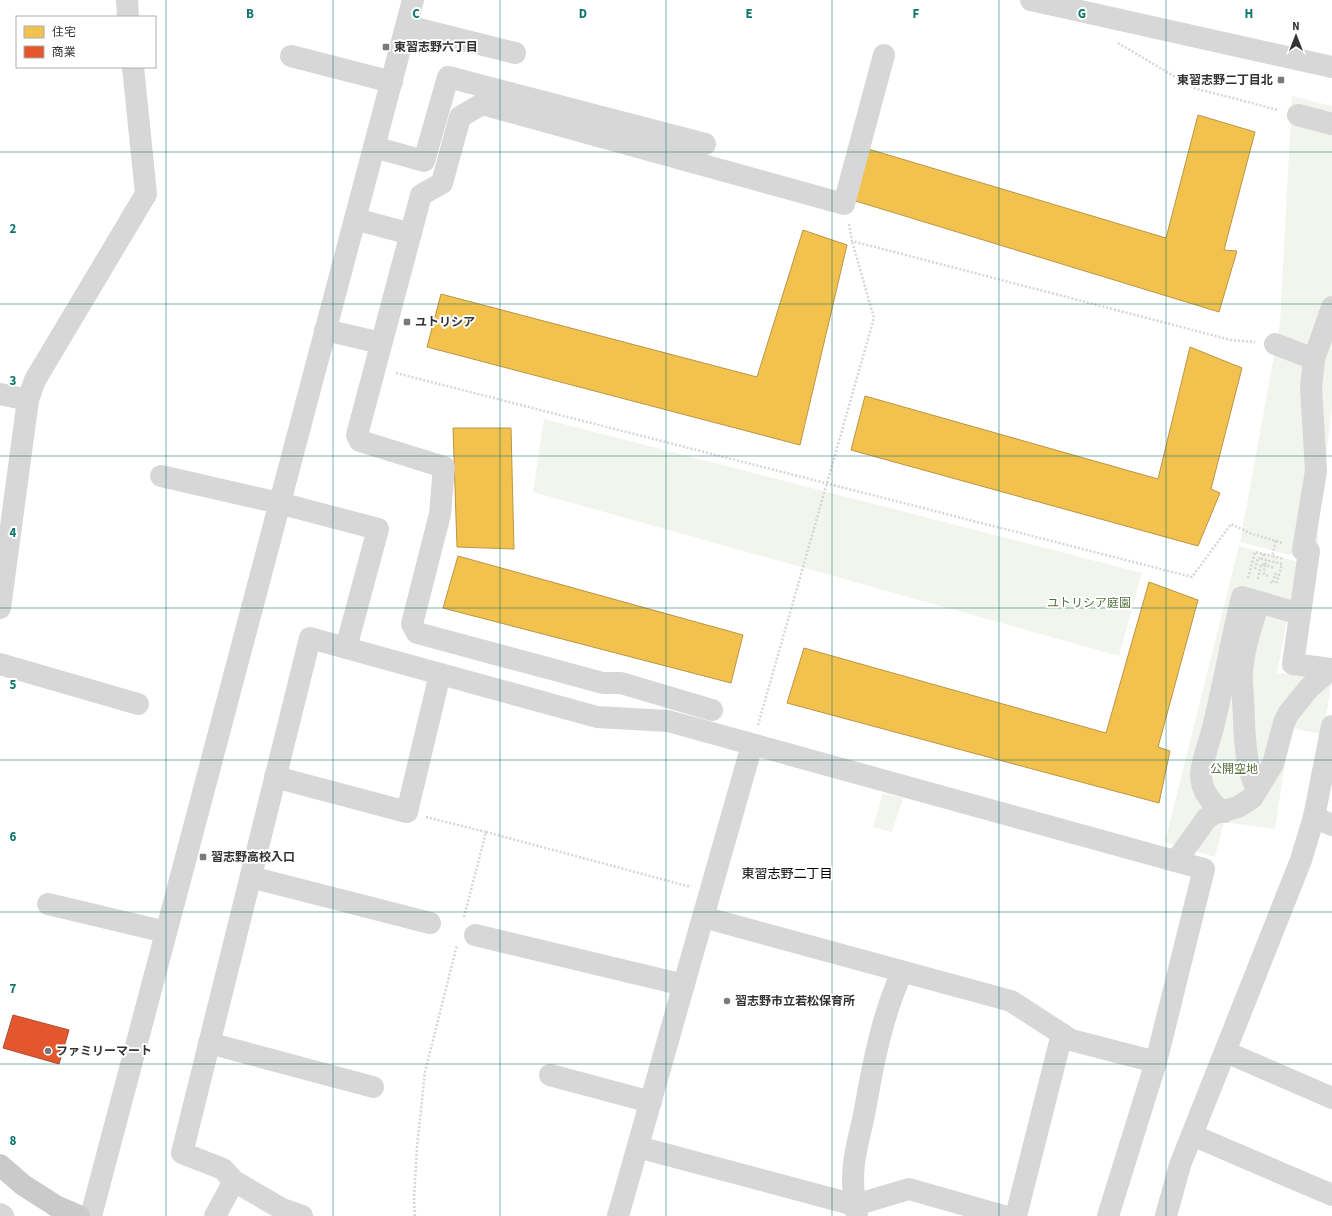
<svg xmlns="http://www.w3.org/2000/svg" width="1332" height="1216" font-family="'Source Sans 3','Noto Sans JP',sans-serif">
  <style>
    .green { fill: #f1f5ed }
    .homes { fill: #f2c14e; stroke: #b99646 }
    .shops { fill: #e4572e; stroke: #af4c30 }
    .lines { fill: none; stroke-linecap: round; stroke-linejoin: round }
    .path { stroke: #d6d6d6; stroke-width: 2.5; stroke-dasharray: 2 2; stroke-linecap: butt }
    .minor { stroke: #d7d7d7; stroke-width: 22 }
    .major { stroke: #cacaca; stroke-width: 22 }
    .grid { fill: none; stroke: #0f766e; stroke-width: 1; stroke-opacity: 0.55 }
    .poi-dot { fill: #7a7a7a; stroke: #fff; stroke-width: 1.5 }
    .labels { text-anchor: middle; stroke-width: 4; stroke-linejoin: round; paint-order: stroke }
    .poi-label { font-size: 12px; font-weight: bold; fill: #333; stroke: #fff; text-anchor: start }
    .park-label { font-size: 12px; fill: #56703f; stroke: #fff }
    .neighbourhood-label { font-size: 13px; fill: #000; stroke: #fff }
    .grid-label { font-size: 13px; text-anchor: middle; font-weight: bold; fill: #0f766e; stroke: #fff; stroke-width: 4; stroke-linejoin: round; paint-order: stroke }
  </style>
  <rect width="100%" height="100%" fill="#fff"/>
  <!-- green -->
  <g class="green">
    <path d="M 1292,96 L 1332,106 L 1332,408 L 1318,519 L 1318,542 L 1301,657 L 1332,677 L 1282,670 L 1302,558 L 1240,542 L 1280,323 Z"/>
    <path d="M 544,419 L 1142,573 L 1119,656 L 533,492 Z"/>
    <path d="M 1239,546 L 1298,562 L 1277,673 L 1332,680 L 1323,734 L 1290,728 L 1275,829 L 1224,822 L 1215,857 L 1165,842 Z"/>
    <path d="M 883,793 L 903,798 L 892,832 L 873,827 Z"/>
  </g>
  <!-- homes -->
  <g class="homes">
    <path d="M 1198,115 L 1255,132 L 1224,250 L 1237,251 L 1219,312 L 849,199 L 865,148 L 1166,238 Z"/>
    <path d="M 803,230 L 847,245 L 800,445 L 427,347 L 441,294 L 757,377 Z"/>
    <path d="M 1190,347 L 1242,368 L 1211,489 L 1220,493 L 1198,546 L 851,450 L 865,396 L 1158,479 Z"/>
    <path d="M 453,428 L 511,428 L 514,549 L 457,547 Z"/>
    <path d="M 458,556 L 743,635 L 731,683 L 443,608 Z"/>
    <path d="M 1149,582 L 1198,600 L 1158,747 L 1170,751 L 1159,803 L 787,703 L 804,648 L 1106,733 Z"/>
  </g>
  <!-- shops -->
  <path class="shops" d="M 13,1015 L 69,1030 L 59,1064 L 3,1048 Z"/>
  <g class="lines">
    <!-- path -->
    <g class="path">
      <path d="M 1118,43 L 1194,88 L 1278,110"/>
      <path d="M 849,224 L 852,241 L 1231,340 L 1255,342"/>
      <path d="M 396,373 L 1192,577 L 1231,524 L 1252,534 L 1283,543"/>
      <path d="M 1276,541 L 1272,556 L 1284,559"/>
      <path d="M 1264,554 L 1262,559 L 1282,564 L 1276,585"/>
      <path d="M 1255,569 L 1258,558 L 1262,559"/>
      <path d="M 1268,576 L 1264,574 L 1265,565 L 1275,568"/>
      <path d="M 1248,578 L 1255,552 L 1272,556"/>
      <path d="M 1258,579 L 1261,564 L 1265,565 L 1267,560"/>
      <path d="M 1270,582 L 1273,583 L 1275,574 L 1279,575"/>
      <path d="M 758,725 L 874,318 L 852,241"/>
      <path d="M 426,817 L 486,832"/>
      <path d="M 464,917 L 486,832 L 691,887"/>
      <path d="M 415,1216 L 414,1200 L 417,1147 L 425,1072 L 457,945"/>
    </g>
    <!-- minor -->
    <g class="minor">
      <path d="M 127,0 L 128,17"/>
      <path d="M 1031,0 L 1332,67"/>
      <path d="M 407,26 L 515,53"/>
      <path d="M 291,56 L 392,82"/>
      <path d="M 1298,115 L 1332,124"/>
      <path d="M 374,147 L 424,161 L 448,77 L 705,144"/>
      <path d="M 355,219 L 411,234"/>
      <path d="M 325,330 L 381,343"/>
      <path d="M 1275,344 L 1314,359"/>
      <path d="M 0,394 L 28,400"/>
      <path d="M 161,476 L 279,503 L 378,529 L 346,648"/>
      <path d="M 0,608 L 28,400 L 35,380 L 146,194 L 133,67"/>
      <path d="M 0,664 L 138,704"/>
      <path d="M 712,710 L 621,683 L 603,683 L 417,633 L 412,624 L 440,514 L 444,467 L 360,441 L 357,435 L 421,195 L 442,183 L 460,117 L 482,104 L 844,204 L 884,55"/>
      <path d="M 275,777 L 407,812 L 440,674"/>
      <path d="M 1257,790 C 1243,761 1245,729 1243,699 C 1243,690 1241,682 1242,674 C 1243,649 1252,625 1259,602"/>
      <path d="M 1224,812 C 1211,804 1201,790 1201,775 C 1201,766 1205,757 1207,748 C 1210,738 1213,729 1215,719 C 1225,678 1232,637 1242,597 L 1300,614"/>
      <path d="M 1314,817 L 1332,825"/>
      <path d="M 1176,861 L 1207,818 L 1216,813 L 1238,807 L 1252,798 L 1273,764 L 1284,723 L 1288,714 L 1309,688 L 1331,669 L 1293,664 L 1309,551 L 1303,550 L 1316,471 L 1311,388 L 1314,359 L 1332,307"/>
      <path d="M 251,877 L 430,923"/>
      <path d="M 48,904 L 166,932"/>
      <path d="M 475,935 L 684,985"/>
      <path d="M 209,1043 L 373,1087"/>
      <path d="M 1226,1052 L 1332,1098"/>
      <path d="M 550,1075 L 651,1102"/>
      <path d="M 1192,1135 L 1332,1195"/>
      <path d="M 638,1147 L 855,1205 L 909,1189 L 1004,1216"/>
      <path d="M 234,1181 L 282,1209 L 302,1216"/>
      <path d="M 0,1214 L 3,1216"/>
      <path d="M 91,1216 L 413,0"/>
      <path d="M 215,1216 L 234,1181 L 223,1169 L 182,1153 L 310,638 L 597,717 L 668,721 L 1204,869 L 1156,1062 L 1071,1040 L 1011,1001 L 703,917"/>
      <path d="M 618,1216 L 752,745"/>
      <path d="M 857,1216 C 854,1201 852,1180 854,1164 C 856,1144 863,1124 866,1104 C 874,1059 883,1014 902,972"/>
      <path d="M 1016,1216 L 1062,1034"/>
      <path d="M 1108,1216 L 1156,1062"/>
      <path d="M 1166,1216 L 1180,1165 L 1301,860 L 1314,817 L 1332,726"/>
    </g>
    <!-- major -->
    <path class="major" d="M 0,1165 L 23,1185 L 56,1206 L 79,1216"/>
  </g>
  <!-- grid -->
  <path class="grid" d="M 166,0 L 166,1216M 333,0 L 333,1216M 500,0 L 500,1216M 666,0 L 666,1216M 832,0 L 832,1216M 999,0 L 999,1216M 1166,0 L 1166,1216M 0,152 L 1332,152M 0,304 L 1332,304M 0,456 L 1332,456M 0,608 L 1332,608M 0,760 L 1332,760M 0,912 L 1332,912M 0,1064 L 1332,1064"/>
  <!-- markers -->
  <g class="poi-dot">
    <rect x="382" y="43" width="8" height="8" rx="2"/>
    <rect x="1277" y="76" width="8" height="8" rx="2"/>
    <rect x="403" y="318" width="8" height="8" rx="2"/>
    <rect x="199" y="853" width="8" height="8" rx="2"/>
    <circle cx="727" cy="1001" r="4"/>
    <circle cx="48" cy="1051" r="4"/>
  </g>
  <g class="labels">
    <!-- poi labels -->
    <g class="poi-label">
      <text x="394" y="51">東習志野六丁目</text>
      <text x="1273" y="84" text-anchor="end">東習志野二丁目北</text>
      <text x="415" y="326">ユトリシア</text>
      <text x="211" y="861">習志野高校入口</text>
      <text x="735" y="1005">習志野市立若松保育所</text>
      <text x="56" y="1055">ファミリーマート</text>
    </g>
    <!-- park labels -->
    <g class="park-label">
      <text x="1089" y="607">ユトリシア庭園</text>
      <text x="1234" y="773">公開空地</text>
    </g>
    <!-- neighbourhood labels -->
    <g class="neighbourhood-label">
      <text x="787" y="878">東習志野二丁目</text>
    </g>
  </g>
  <g class="grid-label">
    <text x="250" y="18">B</text>
    <text x="416" y="18">C</text>
    <text x="583" y="18">D</text>
    <text x="749" y="18">E</text>
    <text x="916" y="18">F</text>
    <text x="1082" y="18">G</text>
    <text x="1249" y="18">H</text>
    <text x="13" y="233">2</text>
    <text x="13" y="385">3</text>
    <text x="13" y="537">4</text>
    <text x="13" y="689">5</text>
    <text x="13" y="841">6</text>
    <text x="13" y="993">7</text>
    <text x="13" y="1145">8</text>
  </g>
  <!-- legend -->
  <rect x="16" y="16" width="140" height="52" fill="#ffffff" stroke="#adadad"/>
  <rect x="24" y="26" width="20" height="12" fill="#f2c14e" stroke="#adadad"/>
  <text x="52" y="36" font-size="12" fill="#333333">住宅</text>
  <rect x="24" y="46" width="20" height="12" fill="#e4572e" stroke="#adadad"/>
  <text x="52" y="56" font-size="12" fill="#333333">商業</text>
  <!-- north arrow -->
  <g transform="translate(1296 36)" stroke="#ffffff" stroke-width="3" paint-order="stroke">
  <path d="M0-3L7 15L0 10L-7 15Z" fill="#333333"/>
  <text y="-6" font-size="11" font-weight="bold" text-anchor="middle" fill="#333333">N</text>
  </g>
</svg>
